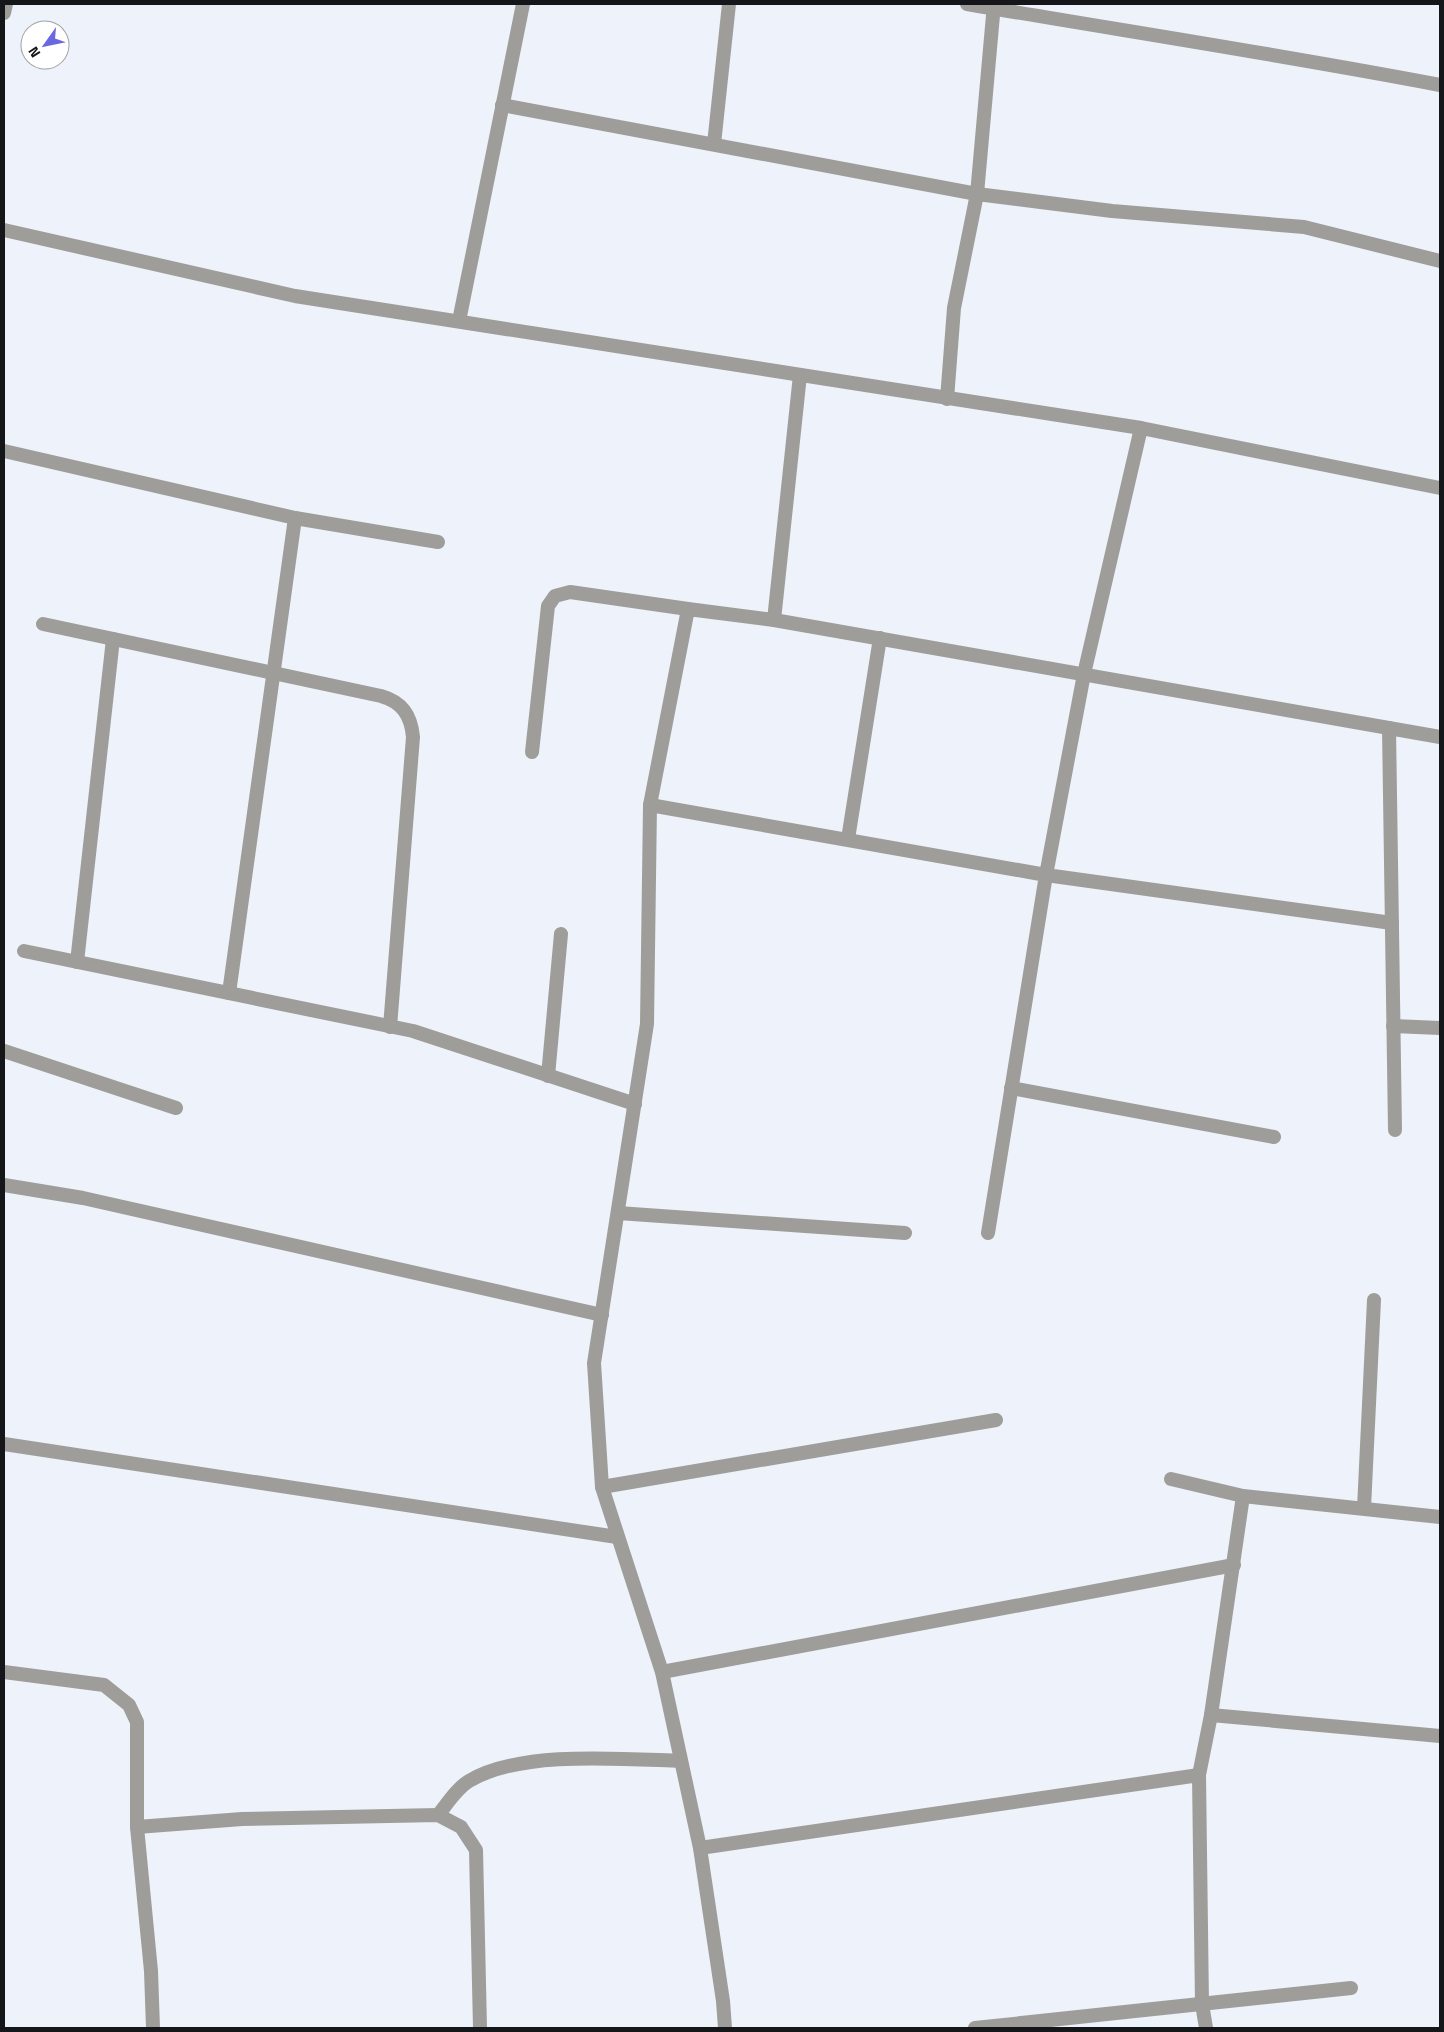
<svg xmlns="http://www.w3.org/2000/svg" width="1444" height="2032" font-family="'Titillium Web',sans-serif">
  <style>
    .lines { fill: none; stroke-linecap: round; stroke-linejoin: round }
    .minor { stroke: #9f9d99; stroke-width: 14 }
  </style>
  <rect width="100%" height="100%" fill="#edf2fb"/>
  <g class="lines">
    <!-- minor -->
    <g class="minor">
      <path d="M 967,4 C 1125,31 1283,55 1440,85"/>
      <path d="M 4,13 L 6,4"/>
      <path d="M 502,105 L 977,194 L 1112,211 L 1304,227 L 1440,261"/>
      <path d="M 714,144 L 729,4"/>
      <path d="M 4,230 L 295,296 L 1141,428 L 1440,488"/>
      <path d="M 459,321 L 523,4"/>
      <path d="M 800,375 L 774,620 L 1440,737"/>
      <path d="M 947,399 L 954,308 L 977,194 L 994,4"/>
      <path d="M 1141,428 L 1084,674 L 1046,875 L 1392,923"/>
      <path d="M 4,451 L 295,518 L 438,542"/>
      <path d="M 43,624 L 381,696 C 402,702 411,715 413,737 L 390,1027"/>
      <path d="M 1389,728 L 1395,1130"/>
      <path d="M 532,752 L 548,606 L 555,596 L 570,592 L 688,609"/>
      <path d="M 650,805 L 1046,875 L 988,1233"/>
      <path d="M 848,839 L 880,638"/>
      <path d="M 24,951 L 413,1031 L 635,1104"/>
      <path d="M 77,962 L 113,639"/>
      <path d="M 229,993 L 295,518"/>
      <path d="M 1393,1026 L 1440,1028"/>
      <path d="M 4,1051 L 176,1108"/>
      <path d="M 548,1076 L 561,934"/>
      <path d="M 1011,1088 L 1274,1137"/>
      <path d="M 4,1185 L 83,1198 L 602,1315"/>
      <path d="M 618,1213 L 905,1233"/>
      <path d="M 4,1444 L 617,1537"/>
      <path d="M 1171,1479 L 1243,1496 L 1440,1517"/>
      <path d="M 602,1487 L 996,1420"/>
      <path d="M 1364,1508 L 1374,1300"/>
      <path d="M 4,1672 L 104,1685 L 129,1705 L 137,1722 L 137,1827"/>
      <path d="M 662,1672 L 1234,1565"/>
      <path d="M 1211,1715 L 1440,1736"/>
      <path d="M 1199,1775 L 1211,1715 L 1243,1496"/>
      <path d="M 438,1815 C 447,1804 457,1788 469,1781 C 520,1750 623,1759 681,1761"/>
      <path d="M 700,1848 L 1199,1775 L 1202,2004 L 1206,2028"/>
      <path d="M 153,2028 L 151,1971 L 137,1827 L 242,1819 L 438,1815 L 461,1827 L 476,1850 L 480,2028"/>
      <path d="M 725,2028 L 723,2001 L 700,1848 L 662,1672 L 602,1487 L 594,1363 L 647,1024 L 650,805 L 688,609 L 774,620"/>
      <path d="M 975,2028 L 1351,1988"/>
    </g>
  </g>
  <!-- border -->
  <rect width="1444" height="2032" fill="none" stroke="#151619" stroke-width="10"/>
  <!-- north arrow -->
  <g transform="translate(45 45) rotate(237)"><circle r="24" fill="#ffffff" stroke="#a1a2a3"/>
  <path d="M0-4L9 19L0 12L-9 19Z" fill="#6968e1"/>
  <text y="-8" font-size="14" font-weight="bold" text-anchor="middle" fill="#151619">N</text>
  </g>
</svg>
